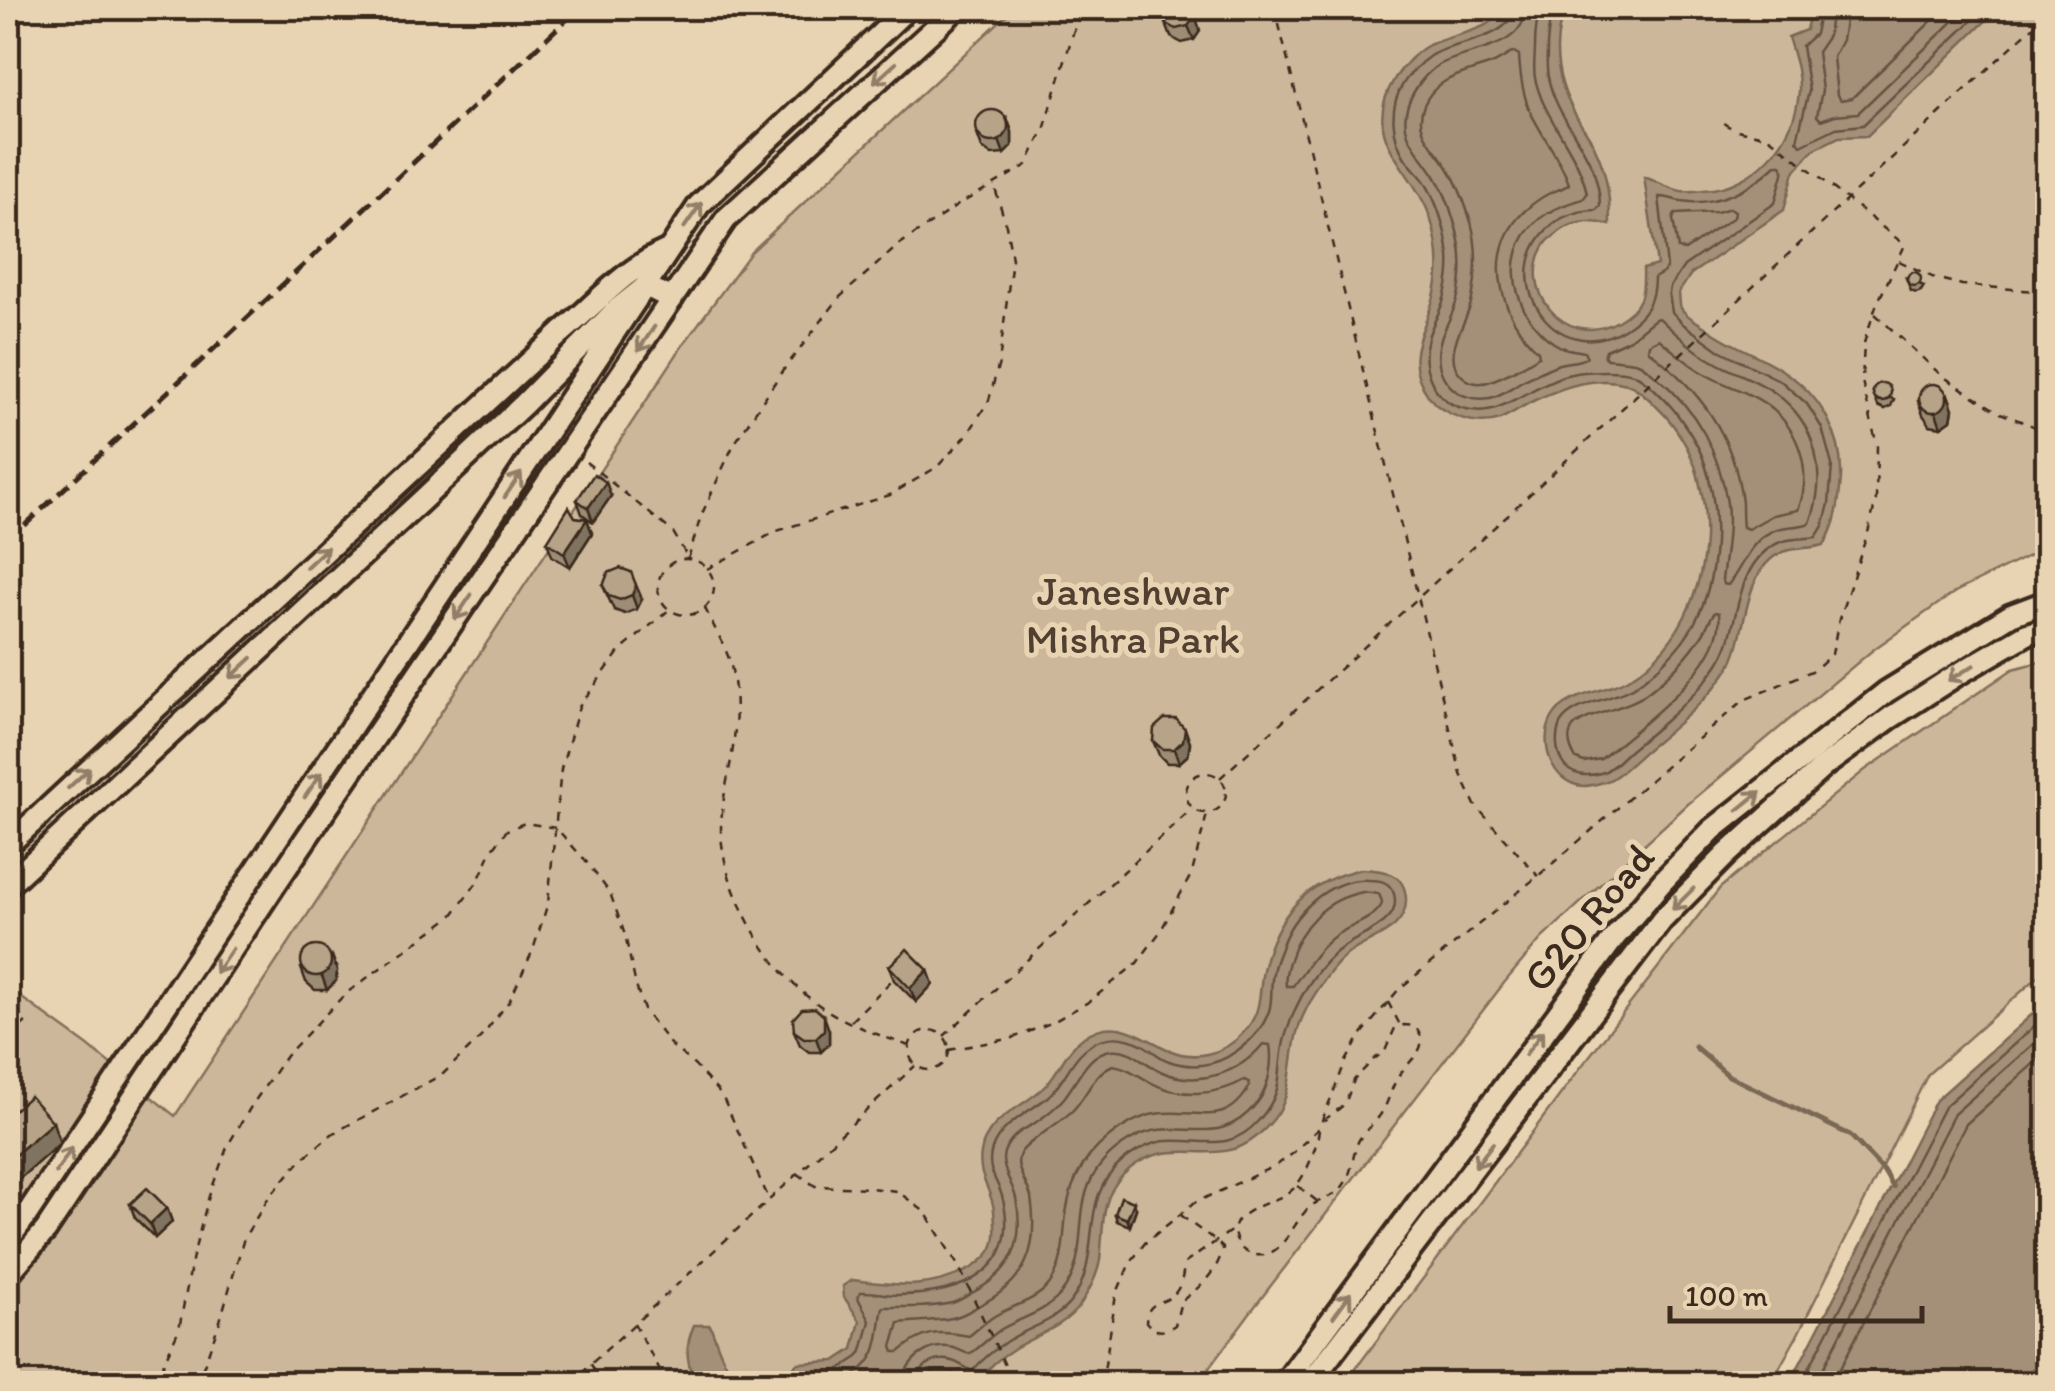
<svg xmlns="http://www.w3.org/2000/svg" width="2055" height="1391" font-family="Itim,sans-serif">
  <style>
    .green { fill: #ccb79a; stroke: #84705c; stroke-width: 2.5 }
    .water { fill: #a49078; stroke: #7a6754; stroke-width: 2.5 }
    .lines { fill: none; stroke-linecap: round; stroke-linejoin: round }
    .shore { stroke: #655342; stroke-width: 2.5 }
    .stream { stroke: #7a6754; stroke-width: 5 }
    .tertiary-casing { stroke: #3b2a1e; stroke-width: 28 }
    .path { stroke: #3b2a1e; stroke-width: 2.5; stroke-dasharray: 8 8; stroke-linecap: butt }
    .tertiary { stroke: #e8d3b2; stroke-width: 20 }
    .rail { stroke: #3b2a1e; stroke-width: 5; stroke-dasharray: 15 8; stroke-linecap: butt }
    .wall { fill: #9d8d75; stroke: #3b2a1e; stroke-width: 2.5 }
    .shaded-wall { fill: #80735f; stroke: #3b2a1e; stroke-width: 2.5 }
    .building { fill: #b7a488; stroke: #3b2a1e; stroke-width: 2.5 }
    .oneway { stroke: #927e68 }
    .labels { text-anchor: middle; stroke-width: 10; stroke-linejoin: round; paint-order: stroke }
    .park-label { font-size: 42px; fill: #513f31; stroke: #e8d3b2 }
    .street-label { font-size: 42px; fill: #3b2a1e; stroke: #e8d3b2 }
  </style>
  <rect width="100%" height="100%" fill="#e8d3b2"/>
  <filter id="ink" filterUnits="userSpaceOnUse"><feTurbulence type="fractalNoise" baseFrequency=".01" numOctaves="2"/><feDisplacementMap in="SourceGraphic" scale="20" xChannelSelector="R" yChannelSelector="G"/><feConvolveMatrix kernelMatrix="1 2 1 2 8 2 1 2 1" color-interpolation-filters="sRGB"/></filter>
  <g filter="url(#ink)">
    <!-- green -->
    <g class="green">
      <path d="M 1014,8 L 2047,8 L 2047,547 L 1955,592 L 1874,649 L 1688,804 L 1541,939 L 1504,983 L 1249,1314 L 1198,1383 L 8,1383 L 8,988 L 87,1045 L 175,1116 L 683,345 L 751,252 Z"/>
      <path d="M 2047,660 L 2047,969 L 1928,1074 L 1797,1336 L 1771,1383 L 1345,1383 L 1581,1067 L 1720,888 L 1865,770 L 2013,669 Z"/>
      <path d="M 2047,1350 L 2047,1383 L 2023,1383 Z"/>
    </g>
    <!-- water -->
    <g class="water">
      <path d="M 1506,8 L 1565,8 C 1550,47 1557,85 1579,121 C 1584,130 1591,138 1595,148 C 1607,173 1610,197 1610,225 C 1592,220 1574,220 1559,232 C 1555,236 1550,238 1547,242 C 1515,285 1563,352 1618,321 C 1642,307 1644,295 1643,269 L 1657,265 L 1644,177 C 1656,181 1668,188 1681,191 C 1688,192 1696,191 1704,190 C 1755,187 1796,140 1799,91 C 1800,73 1793,54 1788,37 L 1806,30 L 1811,8 L 1999,8 L 1867,136 L 1839,137 L 1813,150 L 1794,172 L 1784,210 L 1691,274 L 1679,292 C 1679,293 1680,307 1681,308 C 1685,316 1698,322 1705,327 C 1730,346 1761,355 1786,373 C 1821,396 1843,436 1841,478 C 1839,503 1837,523 1824,545 C 1806,550 1786,546 1771,559 C 1742,584 1747,638 1728,669 C 1708,701 1673,728 1644,752 C 1634,761 1624,771 1613,778 C 1607,782 1591,786 1583,786 C 1552,784 1538,743 1552,718 C 1565,693 1605,693 1628,679 C 1686,644 1711,572 1704,507 C 1703,497 1700,486 1698,476 C 1692,452 1676,425 1658,408 C 1650,400 1638,387 1627,384 C 1596,375 1563,387 1535,400 C 1524,405 1512,414 1500,419 C 1478,427 1443,416 1429,397 C 1399,355 1427,331 1435,292 C 1442,265 1438,240 1429,214 C 1411,165 1358,138 1395,78 C 1403,66 1417,51 1429,45 C 1455,33 1489,32 1506,8 Z"/>
      <path d="M 1362,869 C 1383,870 1405,872 1406,899 C 1407,931 1370,938 1349,953 C 1335,964 1325,979 1315,994 C 1306,1007 1297,1027 1295,1042 C 1287,1085 1293,1106 1256,1137 C 1214,1172 1168,1129 1123,1175 C 1099,1199 1104,1229 1100,1260 C 1098,1272 1092,1285 1086,1295 C 1071,1325 1042,1332 1015,1348 C 1000,1357 986,1370 976,1383 L 962,1383 C 956,1370 948,1370 935,1371 L 923,1383 L 767,1383 L 782,1377 L 798,1363 L 835,1361 L 853,1349 L 860,1321 L 844,1297 L 843,1286 L 852,1280 C 897,1285 928,1291 970,1269 C 978,1264 988,1257 992,1248 C 997,1237 995,1223 994,1211 C 992,1189 977,1178 981,1153 C 986,1117 1025,1108 1047,1084 C 1060,1069 1067,1049 1084,1037 C 1114,1015 1140,1036 1167,1049 C 1193,1062 1225,1054 1243,1033 C 1263,1011 1258,996 1263,970 C 1275,916 1307,880 1362,869 Z"/>
      <path d="M 2047,1001 L 2047,1350 L 2023,1383 L 1790,1383 L 1936,1100 Z"/>
      <path d="M 694,1325 L 710,1325 C 720,1349 724,1378 754,1383 L 694,1383 C 687,1360 684,1348 694,1325 Z"/>
    </g>
    <g class="lines">
      <!-- shore -->
      <g class="shore">
        <path d="M 1514,8 C 1510,41 1453,41 1430,56 C 1421,62 1409,74 1403,84 C 1389,107 1391,135 1405,158 C 1411,167 1419,173 1425,182 C 1438,204 1446,231 1449,256 C 1450,268 1448,283 1445,295 C 1442,310 1432,323 1428,338 C 1420,365 1432,400 1462,408 C 1490,416 1503,405 1527,393 C 1538,387 1551,380 1563,376 C 1579,371 1616,369 1633,374 C 1645,378 1666,400 1674,410 C 1686,426 1699,445 1705,464 C 1721,513 1719,578 1694,624 C 1681,647 1657,671 1635,686 C 1615,700 1572,702 1560,724 C 1555,736 1556,751 1562,762 C 1570,777 1590,777 1604,772 C 1612,768 1621,759 1628,752 C 1654,731 1681,709 1703,684 C 1715,669 1725,656 1730,637 C 1739,604 1742,560 1778,543 C 1789,538 1804,539 1816,537 L 1823,526 L 1829,504 L 1832,465 L 1822,428 L 1807,404 L 1781,381 L 1719,350 L 1683,324 L 1672,312 L 1669,294 L 1670,287 L 1684,266 L 1775,203 L 1784,170 L 1781,165 L 1776,165 C 1752,188 1716,207 1681,201 C 1672,200 1667,196 1659,197 L 1667,267 L 1663,273 L 1654,278 C 1654,302 1645,316 1624,329 C 1554,371 1492,275 1553,224 C 1564,215 1582,210 1596,210 L 1600,206 C 1600,154 1557,124 1548,77 C 1546,67 1547,56 1547,46 C 1548,31 1549,21 1555,8"/>
        <path d="M 1526,8 C 1524,51 1465,49 1437,66 C 1425,74 1414,89 1409,102 C 1396,135 1420,151 1435,176 C 1443,189 1449,203 1453,218 C 1462,244 1464,273 1457,300 C 1453,314 1444,328 1440,342 C 1431,375 1456,404 1490,398 C 1502,396 1514,385 1524,380 C 1535,375 1547,368 1559,364 C 1569,361 1578,363 1587,357 L 1584,352 C 1577,350 1569,350 1561,347 C 1520,327 1498,266 1530,228 C 1544,211 1563,205 1583,199 L 1587,194 C 1579,151 1544,121 1535,78 C 1533,68 1535,57 1535,47 C 1535,32 1536,21 1541,8"/>
        <path d="M 1820,8 L 1815,34 L 1802,46 L 1809,91 L 1797,140 L 1801,145 L 1836,128 L 1863,125 L 1985,8"/>
        <path d="M 1832,8 L 1828,36 L 1817,52 L 1822,90 L 1817,116 L 1821,120 L 1835,115 L 1858,113 L 1967,8"/>
        <path d="M 1847,8 L 1842,40 L 1833,57 L 1837,95 L 1841,100 L 1852,98 L 1945,8"/>
        <path d="M 1514,52 L 1519,55 C 1520,75 1522,93 1530,111 C 1542,137 1560,157 1569,184 C 1563,189 1556,190 1548,194 C 1538,199 1526,209 1518,218 C 1484,259 1502,319 1538,351 L 1539,356 C 1525,365 1507,375 1491,381 C 1469,389 1450,372 1454,349 C 1457,332 1469,316 1472,299 C 1477,273 1478,247 1471,222 C 1465,203 1458,183 1447,166 C 1434,146 1413,131 1424,105 C 1437,75 1467,74 1494,63 C 1501,60 1507,55 1514,52 Z"/>
        <path d="M 1730,208 L 1735,211 L 1734,217 L 1685,250 L 1678,249 L 1673,219 L 1675,214 L 1717,212 Z"/>
        <path d="M 1659,318 C 1675,333 1693,350 1713,361 C 1733,373 1756,379 1775,393 C 1817,423 1828,475 1810,523 C 1800,527 1788,526 1777,529 C 1749,539 1744,565 1728,585 L 1723,584 L 1722,580 C 1725,555 1730,528 1727,503 C 1720,453 1696,409 1657,377 C 1651,372 1645,366 1638,363 C 1629,360 1617,360 1607,359 L 1604,356 L 1606,350 L 1630,339 L 1655,319 Z"/>
        <path d="M 1659,339 C 1673,351 1688,363 1703,373 C 1723,385 1748,391 1767,405 C 1800,429 1813,472 1798,510 L 1773,515 L 1748,529 L 1743,527 C 1742,519 1742,511 1742,503 C 1735,436 1700,390 1648,350 L 1649,344 Z"/>
        <path d="M 1715,612 L 1719,613 C 1727,665 1637,728 1601,759 L 1584,762 L 1576,759 C 1571,750 1566,739 1572,729 C 1581,715 1627,708 1643,696 C 1666,679 1689,656 1704,632 C 1708,625 1710,618 1715,612 Z"/>
        <path d="M 1363,892 L 1379,894 C 1382,902 1384,902 1379,909 C 1369,921 1349,926 1336,935 C 1318,948 1306,968 1293,986 L 1286,986 C 1285,977 1286,972 1289,962 C 1300,926 1325,899 1363,892 Z"/>
        <path d="M 1113,1065 C 1127,1067 1137,1075 1150,1082 C 1178,1098 1217,1096 1244,1080 L 1249,1082 L 1250,1086 C 1226,1128 1202,1110 1163,1113 C 1143,1114 1123,1126 1108,1138 C 1080,1160 1068,1188 1065,1223 C 1063,1244 1063,1263 1051,1282 C 1038,1301 1012,1305 993,1317 C 984,1323 977,1330 969,1336 C 939,1330 923,1331 899,1352 L 894,1352 L 892,1347 L 899,1323 C 917,1321 935,1321 952,1318 C 963,1316 971,1310 980,1305 C 1027,1281 1039,1249 1031,1197 C 1028,1183 1013,1168 1020,1154 C 1025,1143 1062,1122 1073,1110 C 1087,1096 1093,1073 1113,1065 Z"/>
        <path d="M 790,1384 L 803,1373 L 838,1370 L 858,1357 L 862,1351 L 870,1321 L 858,1298 L 860,1292 C 872,1291 885,1295 898,1295 C 958,1295 1021,1273 1003,1200 C 999,1180 985,1172 992,1149 C 1002,1121 1033,1112 1053,1092 C 1063,1081 1069,1066 1080,1054 C 1098,1035 1120,1033 1143,1045 C 1152,1050 1159,1058 1169,1061 C 1192,1069 1216,1066 1235,1052 C 1250,1042 1263,1029 1269,1011 C 1273,999 1270,985 1273,973 C 1274,966 1277,958 1280,951 C 1291,914 1329,877 1370,880 C 1381,880 1390,882 1394,894 C 1396,901 1395,910 1390,916 C 1376,933 1349,939 1333,955 C 1311,976 1295,1005 1286,1034 C 1275,1069 1288,1087 1259,1120 C 1229,1154 1203,1138 1166,1141 C 1151,1142 1136,1151 1124,1160 C 1075,1199 1105,1254 1072,1300 C 1056,1322 1029,1327 1007,1341 C 995,1349 982,1360 972,1371 C 965,1368 957,1361 948,1360 C 931,1358 918,1368 915,1384"/>
        <path d="M 830,1384 C 840,1383 846,1380 854,1375 C 882,1356 877,1335 883,1307 C 905,1307 930,1308 952,1303 C 959,1301 966,1296 972,1293 C 1013,1271 1025,1243 1016,1198 C 1010,1174 990,1159 1016,1135 C 1021,1130 1029,1127 1035,1123 C 1045,1116 1057,1107 1064,1098 C 1078,1081 1087,1053 1111,1050 C 1130,1047 1145,1064 1160,1071 C 1196,1088 1239,1074 1263,1044 L 1270,1045 C 1273,1063 1269,1088 1257,1103 C 1214,1155 1178,1111 1130,1140 C 1054,1186 1101,1246 1060,1295 C 1044,1313 1020,1318 1000,1330 C 990,1337 980,1347 970,1354 C 965,1353 960,1350 954,1348 C 930,1342 905,1359 903,1384"/>
        <path d="M 1801,1384 L 1944,1107 L 2048,1014"/>
        <path d="M 1815,1384 L 1954,1114 L 2048,1031"/>
        <path d="M 1832,1384 L 1966,1124 L 2048,1051"/>
      </g>
      <!-- stream -->
      <path class="stream" d="M 1695,1047 L 1729,1076 L 1850,1135 L 1883,1170 L 1893,1187"/>
      <defs>
        <g id="tertiary">
          <path d="M 8,845 L 561,333 C 594,305 626,268 666,251"/>
          <path d="M 8,885 L 420,502 L 524,404 L 616,310 L 646,286 L 672,299"/>
          <path d="M 8,1240 L 25,1217 L 699,205 L 908,8"/>
          <path d="M 8,1274 L 46,1230 L 278,880 L 726,219 L 957,8"/>
          <path d="M 1284,1384 L 1614,938 L 1663,881 L 1712,830 L 1886,692 L 2011,615 L 2048,601"/>
          <path d="M 1309,1384 L 1662,920 L 1726,855 L 1823,767 L 1890,718 L 1955,676 L 2027,634 L 2048,628"/>
        </g>
      </defs>
      <!-- tertiary casing -->
      <use href="#tertiary" class="tertiary-casing"/>
      <!-- path -->
      <g class="path">
        <path d="M 1275,8 L 1461,774 L 1475,805 L 1538,876"/>
        <path d="M 1640,8 L 1644,15"/>
        <path d="M 1654,8 L 1655,9"/>
        <path d="M 1899,261 L 1932,277 L 1962,285 L 2048,292"/>
        <path d="M 1875,314 L 1941,375 L 1998,412 L 2048,432"/>
        <path d="M 586,462 L 673,532 L 688,558"/>
        <path d="M 688,559 L 701,516 L 733,446 L 781,373 L 840,297 L 900,244 L 958,205 L 1027,165 L 1045,127 L 1074,30 L 1085,8"/>
        <circle cx="686" cy="587" r="28"/>
        <path d="M 707,569 L 777,531 L 890,495 L 937,467 L 968,434 L 989,400 L 999,363 L 1012,259 L 1006,225 L 994,185"/>
        <path d="M 705,608 C 712,624 722,640 728,656 C 737,682 737,712 734,739 C 731,769 721,800 721,830 C 722,888 766,966 812,1000 C 841,1022 876,1034 909,1046"/>
        <circle cx="1206" cy="793" r="20"/>
        <path d="M 1220,778 L 1418,598 L 2048,13"/>
        <path d="M 1388,1002 L 1400,1025"/>
        <path d="M 851,1021 L 895,977"/>
        <circle cx="929" cy="1050" r="20"/>
        <path d="M 944,1036 L 1192,809"/>
        <path d="M 8,1038 L 27,1021"/>
        <path d="M 949,1050 L 1013,1038 L 1053,1022 L 1090,1001 L 1137,963 L 1160,932 L 1192,873 L 1207,814"/>
        <path d="M 1319,1130 C 1316,1149 1308,1171 1296,1186 C 1282,1204 1228,1207 1235,1236 C 1237,1244 1241,1250 1249,1253 C 1282,1266 1292,1220 1311,1206 C 1321,1199 1336,1196 1343,1186 C 1353,1172 1352,1156 1358,1142 C 1363,1131 1376,1123 1382,1112 C 1389,1101 1391,1088 1398,1077 C 1409,1059 1433,1048 1415,1026 L 1404,1025 L 1395,1028 L 1385,1051 L 1373,1060 L 1354,1080 L 1345,1104 L 1322,1122"/>
        <path d="M 797,1173 L 815,1186 L 870,1188 L 897,1191 L 925,1212 L 959,1267 L 1008,1372 L 998,1379 L 1000,1384"/>
        <path d="M 1298,1186 L 1318,1202"/>
        <path d="M 1181,1215 C 1194,1227 1210,1235 1223,1248 C 1218,1271 1200,1288 1181,1301 L 1175,1325 C 1163,1333 1156,1333 1146,1322 C 1148,1299 1161,1306 1173,1295 C 1182,1287 1183,1274 1184,1264 L 1232,1230"/>
        <path d="M 634,1323 L 667,1384"/>
        <path d="M 591,1364 L 601,1384"/>
        <path d="M 154,1384 L 179,1329 L 193,1256 L 209,1196 L 228,1145 L 252,1105 L 286,1056 L 345,994 L 452,916 L 478,881 L 492,850 L 507,830 L 525,823 L 556,828 L 585,860 L 610,893 L 625,935 L 636,986 L 644,1010 L 670,1044 L 695,1066 L 722,1096 L 769,1199"/>
        <path d="M 197,1384 L 220,1321 L 244,1238 L 269,1197 L 301,1160 L 332,1134 L 443,1074 L 483,1035 L 510,1000 L 533,950 L 548,903 L 561,769 L 579,707 L 619,652 L 670,609"/>
        <path d="M 569,1384 L 915,1066"/>
        <path d="M 1102,1384 L 1116,1295 L 1130,1263 L 1145,1243 L 1194,1203 L 1277,1165 L 1292,1154 L 1319,1128 L 1345,1063 L 1361,1035 L 1399,989 L 1538,876 L 1744,700 L 1814,670 L 1832,654 L 1839,619 L 1869,529 L 1876,500 L 1877,446 L 1862,381 L 1864,343 L 1876,306 L 1905,245 L 1771,139 C 1753,131 1737,134 1722,122"/>
      </g>
      <!-- tertiary -->
      <use href="#tertiary" class="tertiary"/>
      <!-- rail -->
      <path class="rail" d="M 8,541 L 579,8"/>
    </g>
    <!-- wall -->
    <g class="wall">
      <path d="M 1193,8 L 1200,31 L 1194,40 L 1182,43 L 1171,37 L 1166,24 Z"/>
      <path d="M 1007,118 L 1012,132 L 1012,146 L 1004,154 L 992,155 L 982,148 L 977,134 Z"/>
      <path d="M 1906,278 L 1924,286 L 1921,291 L 1916,293 L 1911,291 Z"/>
      <path d="M 1873,393 L 1894,399 L 1891,406 L 1885,409 L 1878,406 Z"/>
      <path d="M 1948,395 L 1953,409 L 1951,420 L 1941,427 L 1930,425 L 1923,415 L 1918,401 Z"/>
      <path d="M 611,496 L 593,522 L 582,514 L 577,500 Z"/>
      <path d="M 575,517 L 587,519 L 592,533 L 570,567 L 552,556 L 547,542 Z"/>
      <path d="M 603,586 L 642,599 L 637,609 L 625,614 L 614,610 Z"/>
      <path d="M 1185,729 L 1190,743 L 1188,755 L 1179,763 L 1167,763 L 1159,755 L 1153,741 Z"/>
      <path d="M 332,956 L 337,970 L 336,981 L 327,990 L 315,990 L 306,982 L 301,968 Z"/>
      <path d="M 889,966 L 933,984 L 916,1002 L 894,980 Z"/>
      <path d="M 829,1030 L 829,1044 L 821,1052 L 809,1052 L 800,1045 L 794,1031 Z"/>
      <path d="M 130,1204 L 167,1208 L 172,1222 L 155,1238 L 135,1218 Z"/>
      <path d="M 1136,1209 L 1130,1226 L 1117,1221 L 1115,1214 Z"/>
    </g>
    <!-- shaded-wall -->
    <g class="shaded-wall">
      <path d="M 1193,8 L 1200,31 L 1194,40 L 1188,26 Z"/>
      <path d="M 1007,118 L 1012,132 L 1012,146 L 1004,154 L 999,140 Z"/>
      <path d="M 1948,395 L 1953,409 L 1951,420 L 1941,427 L 1936,413 Z"/>
      <path d="M 606,482 L 611,496 L 593,522 L 588,508 Z"/>
      <path d="M 587,519 L 592,533 L 570,567 L 564,553 Z"/>
      <path d="M 636,585 L 642,599 L 637,609 L 632,595 Z"/>
      <path d="M 1185,729 L 1190,743 L 1188,755 L 1179,763 L 1174,749 Z"/>
      <path d="M 332,956 L 337,970 L 336,981 L 327,990 L 322,976 Z"/>
      <path d="M 928,970 L 933,984 L 916,1002 L 910,988 Z"/>
      <path d="M 8,992 L 18,1020 L 8,1029 Z"/>
      <path d="M 824,1016 L 829,1030 L 829,1044 L 821,1052 L 816,1038 Z"/>
      <path d="M 53,1122 L 60,1143 L 8,1189 L 8,1161 Z"/>
      <path d="M 1134,1202 L 1136,1209 L 1130,1226 L 1127,1219 Z"/>
      <path d="M 167,1208 L 172,1222 L 155,1238 L 150,1224 Z"/>
    </g>
    <!-- building -->
    <g class="building">
      <path d="M 1165,8 L 1193,8 L 1195,17 L 1188,26 L 1176,29 L 1166,24 L 1162,13 Z"/>
      <circle cx="992" cy="126" r="16"/>
      <circle cx="1914" cy="279" r="7"/>
      <circle cx="1882" cy="392" r="9"/>
      <circle cx="1933" cy="398" r="14"/>
      <path d="M 594,474 L 606,482 L 588,508 L 577,500 Z"/>
      <path d="M 569,507 L 575,517 L 587,519 L 564,553 L 547,542 Z"/>
      <path d="M 620,568 L 631,572 L 636,585 L 632,595 L 620,600 L 609,596 L 603,586 L 608,573 Z"/>
      <path d="M 1164,719 L 1176,719 L 1185,729 L 1183,741 L 1174,749 L 1162,749 L 1153,741 L 1154,728 Z"/>
      <circle cx="316" cy="961" r="15"/>
      <path d="M 907,949 L 928,970 L 910,988 L 889,966 Z"/>
      <path d="M 815,1008 L 824,1016 L 824,1030 L 816,1038 L 804,1038 L 794,1031 L 793,1019 L 802,1009 Z"/>
      <path d="M 30,1096 L 53,1122 L 8,1161 L 8,1115 Z"/>
      <path d="M 147,1188 L 167,1208 L 150,1224 L 130,1204 Z"/>
      <path d="M 1121,1197 L 1134,1202 L 1127,1219 L 1115,1214 Z"/>
      <path d="M 214,1374 L 225,1377 L 229,1384 L 202,1384 L 202,1382 Z"/>
    </g>
    <!-- one-way arrows -->
    <defs><path id="oneway-shaft" d="M-6 0H5M1.5-3L5.5 0L1.5 3" fill="none" stroke-width="1.6" stroke-linecap="round" stroke-linejoin="round" transform="scale(2.5)"/></defs>
    <g class="oneway">
      <use href="#oneway-shaft" transform="translate(885 73) rotate(138)"/>
      <use href="#oneway-shaft" transform="translate(693 215) rotate(-55)"/>
      <use href="#oneway-shaft" transform="translate(646 339) rotate(124)"/>
      <use href="#oneway-shaft" transform="translate(513 485) rotate(-56)"/>
      <use href="#oneway-shaft" transform="translate(317 557) rotate(-43)"/>
      <use href="#oneway-shaft" transform="translate(463 607) rotate(124)"/>
      <use href="#oneway-shaft" transform="translate(241 668) rotate(137)"/>
      <use href="#oneway-shaft" transform="translate(1961 673) rotate(149)"/>
      <use href="#oneway-shaft" transform="translate(79 778) rotate(-43)"/>
      <use href="#oneway-shaft" transform="translate(313 785) rotate(-56)"/>
      <use href="#oneway-shaft" transform="translate(1749 801) rotate(-39)"/>
      <use href="#oneway-shaft" transform="translate(1683 899) rotate(135)"/>
      <use href="#oneway-shaft" transform="translate(224 961) rotate(124)"/>
      <use href="#oneway-shaft" transform="translate(1534 1043) rotate(-54)"/>
      <use href="#oneway-shaft" transform="translate(1484 1155) rotate(127)"/>
      <use href="#oneway-shaft" transform="translate(64 1160) rotate(-56)"/>
      <use href="#oneway-shaft" transform="translate(1342 1305) rotate(-54)"/>
    </g>
  </g>
  <g class="labels">
    <!-- park labels -->
    <g class="park-label">
      <text x="1133" y="605">Janeshwar<tspan x="1133" dy="48">Mishra Park</tspan></text>
    </g>
    <!-- street labels -->
    <g class="street-label">
      <text transform="translate(1588 917) rotate(-50)" y="15">G20 Road</text>
    </g>
  </g>
  <!-- margin -->
  <rect width="2055" height="1391" fill="none" stroke="#e8d3b2" stroke-width="40"/>
  <rect x="20" y="20" width="2015" height="1351" fill="none" stroke="#3b2a1e" stroke-width="4" filter="url(#ink)"/>
  <!-- scale -->
  <path d="M1670 1306v15h252v-15" fill="none" stroke="#3b2a1e" stroke-width="5"/>
  <text x="1685" y="1306" font-size="30" fill="#3b2a1e" stroke="#e8d3b2" stroke-width="8" paint-order="stroke">100 m</text>
</svg>
